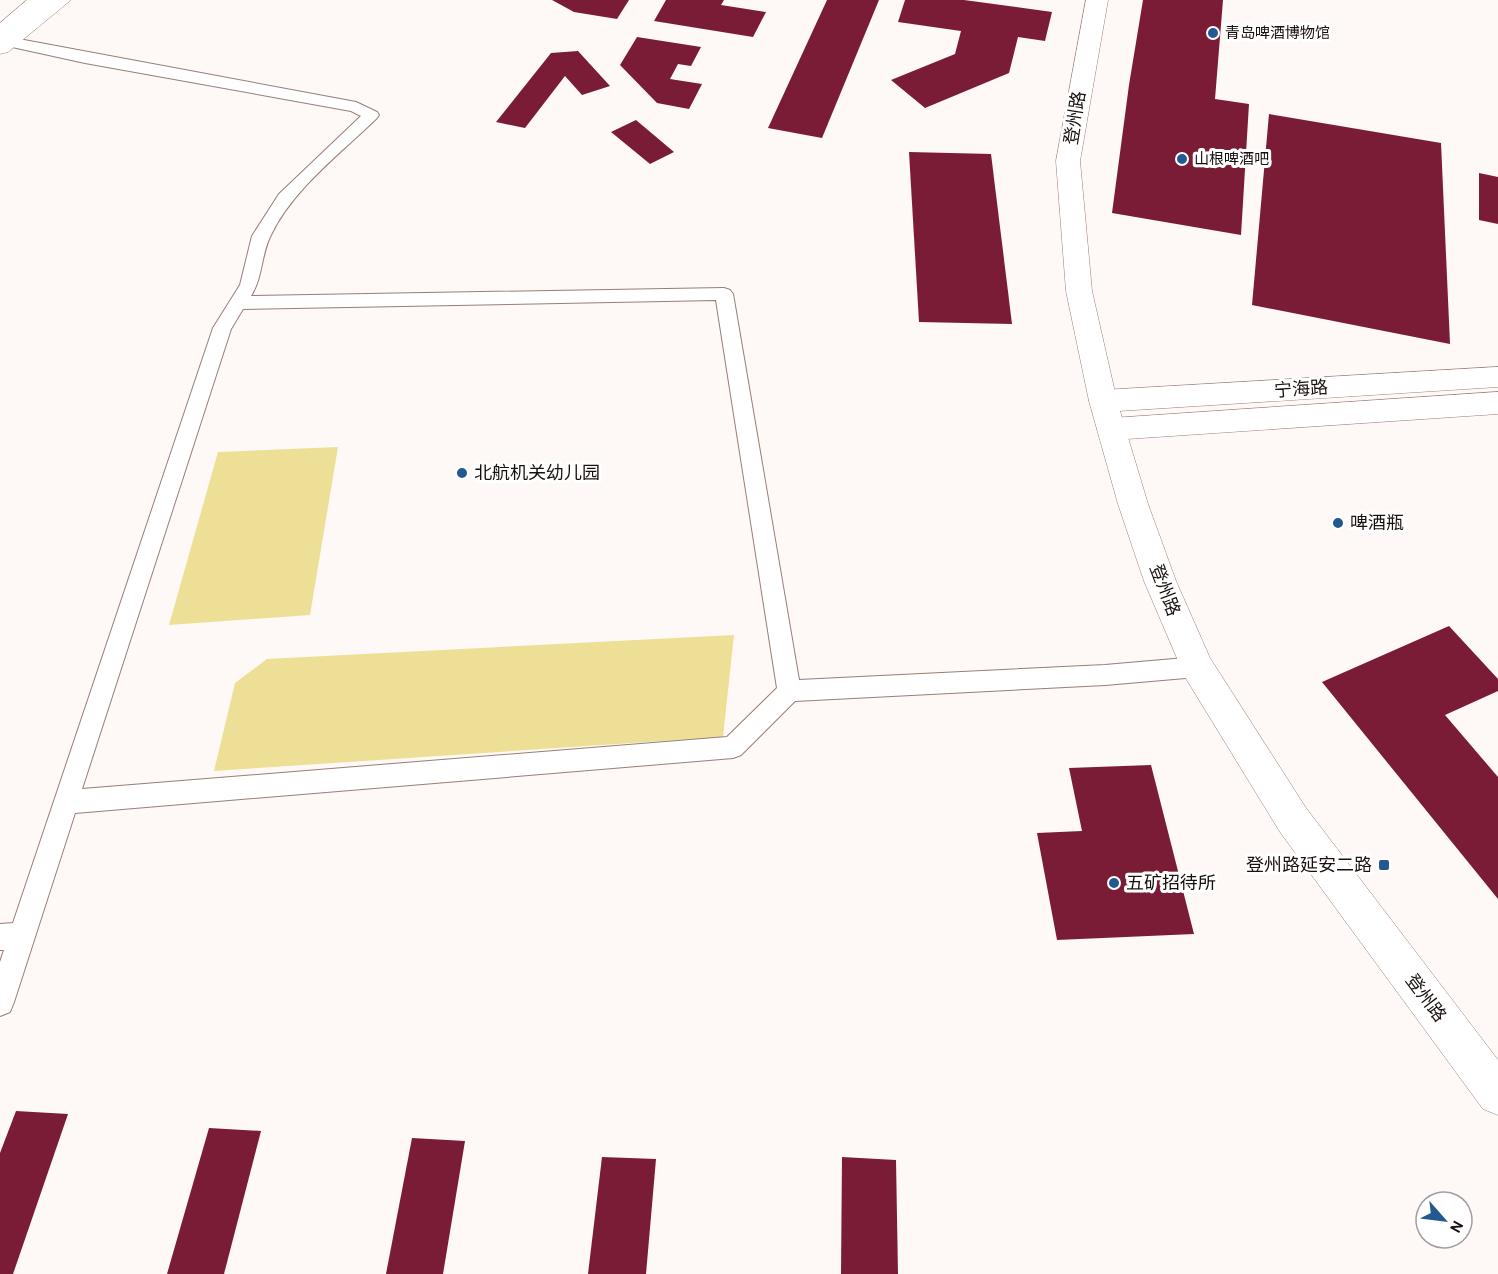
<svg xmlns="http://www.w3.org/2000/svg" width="1498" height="1274" font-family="Karla,'Noto Sans SC',sans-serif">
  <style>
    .green { fill: #ede096 }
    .building { fill: #7a1c35 }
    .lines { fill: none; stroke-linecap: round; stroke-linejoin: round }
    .service-casing { stroke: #977f76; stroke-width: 2 }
    .tertiary-casing { stroke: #977f76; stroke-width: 1 }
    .secondary-casing { stroke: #977f76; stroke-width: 1 }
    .primary-casing { stroke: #977f76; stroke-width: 1 }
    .trunk-casing { stroke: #977f76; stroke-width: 1 }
    .service { fill: #fff; fill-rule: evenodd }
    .tertiary { fill: #fff; fill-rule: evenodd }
    .secondary { fill: #fff; fill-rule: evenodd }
    .primary { fill: #fff; fill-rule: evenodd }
    .trunk { fill: #fff; fill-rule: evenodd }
    .poi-dot { fill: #225991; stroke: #fff; stroke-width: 2 }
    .labels { text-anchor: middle; stroke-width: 6; stroke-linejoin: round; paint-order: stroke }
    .far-poi-label { font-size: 15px; fill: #19100d; stroke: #fff; text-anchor: start }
    .street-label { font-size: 18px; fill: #19100d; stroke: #fff }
    .poi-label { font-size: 18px; fill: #19100d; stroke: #fff; text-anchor: start }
  </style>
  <rect width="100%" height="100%" fill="#fef8f6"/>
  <!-- green -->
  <g class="green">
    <path d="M 338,447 L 310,615 L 169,625 L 218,452 Z"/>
    <path d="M 734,635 L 723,737 L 214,771 L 235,683 L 267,659 Z"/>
  </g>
  <!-- building -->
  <g class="building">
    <path d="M 552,0 L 629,0 L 617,19 L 574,12 Z"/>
    <path d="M 666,0 L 724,0 L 721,5 L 766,12 L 753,37 L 654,21 Z"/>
    <path d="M 827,0 L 879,0 L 822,138 L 768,128 Z"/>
    <path d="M 905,0 L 964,0 L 1052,12 L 1045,41 L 1018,37 L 1009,73 L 925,108 L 891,80 L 955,54 L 961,31 L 898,22 Z"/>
    <path d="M 1143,0 L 1223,0 L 1215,99 L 1249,104 L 1241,235 L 1112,213 L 1129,85 Z"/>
    <path d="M 637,37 L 701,47 L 691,66 L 678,64 L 670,79 L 702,84 L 689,109 L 657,103 L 620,65 Z"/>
    <path d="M 578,51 L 610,86 L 582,95 L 565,76 L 525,128 L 496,122 L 551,53 Z"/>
    <path d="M 1269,114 L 1441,143 L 1450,344 L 1252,305 Z"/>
    <path d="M 636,120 L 674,152 L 650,164 L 611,132 Z"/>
    <path d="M 909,152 L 991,154 L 1012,324 L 919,322 Z"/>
    <path d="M 1479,173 L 1498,177 L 1498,224 L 1479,220 Z"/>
    <path d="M 1449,626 L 1498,679 L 1498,691 L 1445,715 L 1498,777 L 1498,899 L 1322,682 Z"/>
    <path d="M 1151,765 L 1194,934 L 1057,940 L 1037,833 L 1082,831 L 1069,768 Z"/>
    <path d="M 16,1111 L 68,1114 L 13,1274 L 0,1274 L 0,1153 Z"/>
    <path d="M 209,1128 L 261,1131 L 224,1274 L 167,1274 Z"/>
    <path d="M 412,1138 L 465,1141 L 443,1274 L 386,1274 Z"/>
    <path d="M 602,1157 L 656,1159 L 646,1274 L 588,1274 Z"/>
    <path d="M 842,1157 L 896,1160 L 898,1274 L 841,1274 Z"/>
  </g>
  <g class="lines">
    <defs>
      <path id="service" d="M 8,37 L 356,102 L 377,112 L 379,115 L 377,118 C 341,153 292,190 271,235 C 261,254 263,277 251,296 L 724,288 L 730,290 L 733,294 L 799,680 L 1105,665 L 1197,657 L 1205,660 L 1208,667 L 1205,674 L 1197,677 L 1105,685 L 795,701 L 741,755 L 733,758 L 75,813 L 14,1002 L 10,1012 L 0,1016 L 0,962 L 4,950 L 0,950 L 0,924 L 13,923 L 213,328 L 240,285 L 252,236 L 279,194 L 361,116 L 351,111 L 85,63 L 3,45 L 0,42 ZM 716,300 L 777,688 L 727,737 L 82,789 L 231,329 L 243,309 Z"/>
      <g id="tertiary">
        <path d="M 1498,367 L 1498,387 L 1103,412 L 1093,409 L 1089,401 L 1093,393 L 1103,390 Z"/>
        <path d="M 1498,392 L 1498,414 L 1112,440 L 1102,437 L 1097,429 L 1102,421 L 1112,418 Z"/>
      </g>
      <path id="secondary" d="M 1086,0 L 1108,0 L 1080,161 L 1092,291 L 1117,401 L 1148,504 L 1176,581 L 1210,658 L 1306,808 L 1498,1060 L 1498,1115 L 1483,1109 L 1280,832 L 1185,677 L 1144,581 L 1118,504 L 1089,401 L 1066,291 L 1056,161 Z"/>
      <path id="primary" d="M 47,0 L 71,0 L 8,52 L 0,54 L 0,36 Z"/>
      <path id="trunk" d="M 27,0 L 51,0 L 8,39 L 0,41 L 0,23 Z"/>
    </defs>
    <!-- service casing -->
    <use href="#service" class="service-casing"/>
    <!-- tertiary casing -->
    <use href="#tertiary" class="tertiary-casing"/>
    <!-- secondary casing -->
    <use href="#secondary" class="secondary-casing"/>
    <!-- primary casing -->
    <use href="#primary" class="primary-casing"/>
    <!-- trunk casing -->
    <use href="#trunk" class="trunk-casing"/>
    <!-- service -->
    <use href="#service" class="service"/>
    <!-- tertiary -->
    <use href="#tertiary" class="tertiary"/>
    <!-- secondary -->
    <use href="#secondary" class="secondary"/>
    <!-- primary -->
    <use href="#primary" class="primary"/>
    <!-- trunk -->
    <use href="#trunk" class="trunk"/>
  </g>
  <!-- markers -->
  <g class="poi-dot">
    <circle cx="1213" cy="33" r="6"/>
    <circle cx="1182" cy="159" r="6"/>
    <circle cx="462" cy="473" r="6"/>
    <circle cx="1338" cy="523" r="6"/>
    <rect x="1378" y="859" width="12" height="12" rx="3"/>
    <circle cx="1114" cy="883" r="6"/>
  </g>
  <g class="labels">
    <!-- far-poi labels -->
    <g class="far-poi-label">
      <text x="1225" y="38">青岛啤酒博物馆</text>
      <text x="1194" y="164">山根啤酒吧</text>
    </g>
    <!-- street labels -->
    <g class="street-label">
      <text transform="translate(1075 118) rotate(-81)" y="6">登州路</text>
      <text transform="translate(1301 389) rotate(-4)" y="6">宁海路</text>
      <text transform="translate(1165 590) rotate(69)" y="6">登州路</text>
      <text transform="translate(1426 998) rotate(53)" y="6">登州路</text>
    </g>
    <!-- poi labels -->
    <g class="poi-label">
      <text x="474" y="479">北航机关幼儿园</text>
      <text x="1350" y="529">啤酒瓶</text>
      <text x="1372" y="871" text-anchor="end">登州路延安二路</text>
      <text x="1126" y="889">五矿招待所</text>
    </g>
  </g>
  <!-- north arrow -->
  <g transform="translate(1444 1220) rotate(118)"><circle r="28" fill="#ffffff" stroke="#a39f9e" stroke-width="1.5"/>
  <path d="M0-4.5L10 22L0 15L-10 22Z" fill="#225991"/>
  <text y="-9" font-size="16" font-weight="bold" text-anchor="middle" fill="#19100d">N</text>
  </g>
</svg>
